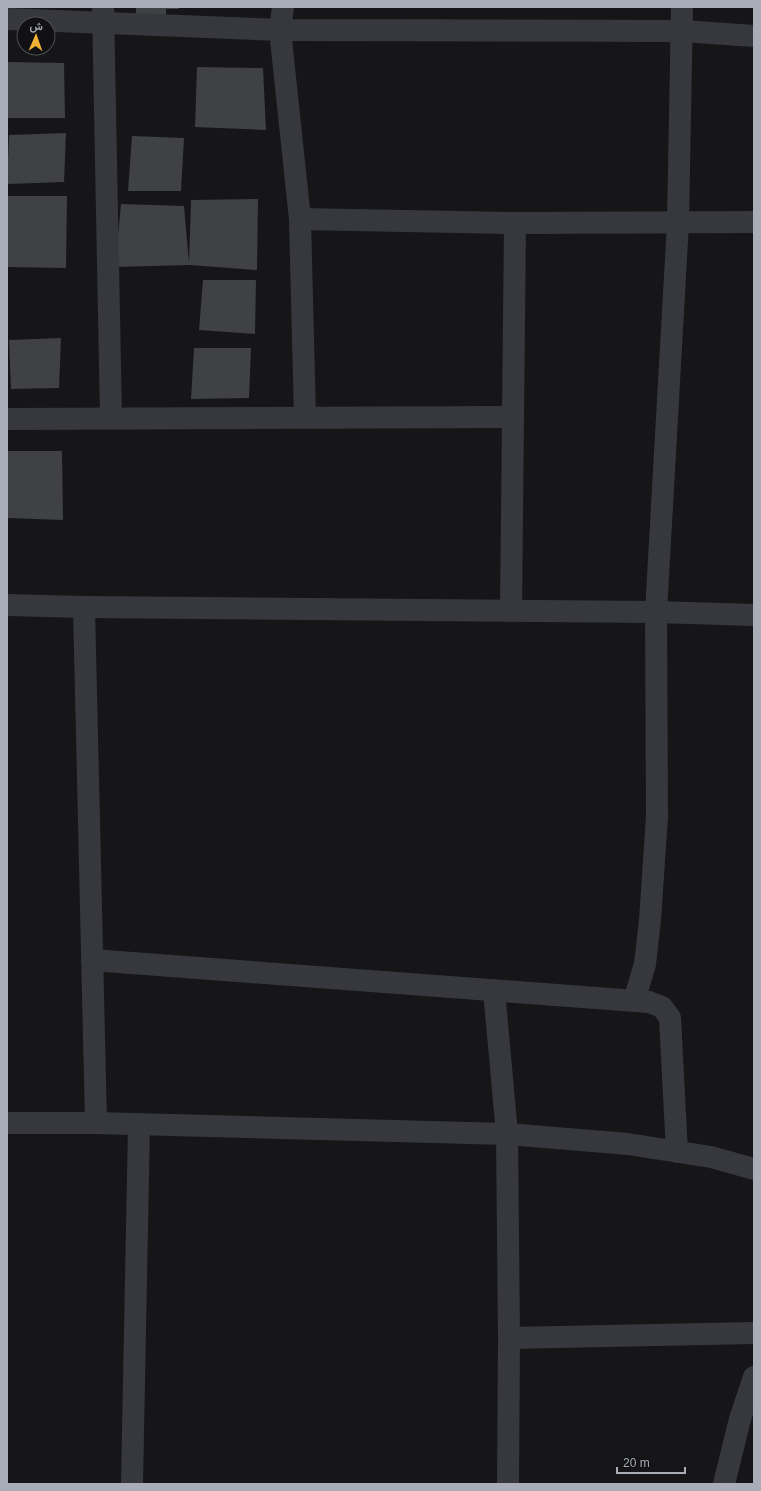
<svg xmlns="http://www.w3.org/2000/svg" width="761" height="1491" font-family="Arial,Vazirmatn,sans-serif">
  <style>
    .building { fill: #404145 }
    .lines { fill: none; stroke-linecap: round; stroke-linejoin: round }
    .minor { stroke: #37383d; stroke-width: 22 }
  </style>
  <rect width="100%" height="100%" fill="#161618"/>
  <!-- building -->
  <g class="building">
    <path d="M 136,7 L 179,7 L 179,9 L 166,9 L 166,15 L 136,15 Z"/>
    <path d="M 7,62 L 64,63 L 65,118 L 7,118 Z"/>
    <path d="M 197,67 L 263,68 L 266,130 L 195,127 Z"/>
    <path d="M 66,133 L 64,182 L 7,184 L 9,135 Z"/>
    <path d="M 132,136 L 184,138 L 181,191 L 128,191 Z"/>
    <path d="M 7,196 L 67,196 L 66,268 L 7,267 Z"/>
    <path d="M 258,199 L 257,270 L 189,265 L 115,267 L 121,204 L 184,206 L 189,263 L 191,200 Z"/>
    <path d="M 203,280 L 256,280 L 255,334 L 199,330 Z"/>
    <path d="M 61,338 L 59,388 L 11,389 L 9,340 Z"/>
    <path d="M 194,348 L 251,348 L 249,398 L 191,399 Z"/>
    <path d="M 7,451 L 62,451 L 63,520 L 7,518 Z"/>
  </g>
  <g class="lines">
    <!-- minor -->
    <g class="minor">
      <path d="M 103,7 L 111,418"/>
      <path d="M 283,7 L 280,30 L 300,219 L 305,418"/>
      <path d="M 7,19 L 280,30 L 682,31 L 754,36"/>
      <path d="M 300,219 L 515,223 L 754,222"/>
      <path d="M 7,419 L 512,417"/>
      <path d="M 7,605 L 84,607 L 656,612 L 754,615"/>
      <path d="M 84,607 L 96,1123"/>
      <path d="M 511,611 L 515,223"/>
      <path d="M 92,960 L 649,1002 L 662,1007 L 670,1018 L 677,1152"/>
      <path d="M 494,990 L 507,1134 L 509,1338 L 508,1484"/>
      <path d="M 634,1001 L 645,964 L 650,920 L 657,816 L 656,612 L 678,223 L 682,7"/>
      <path d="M 7,1123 L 96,1123 L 507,1134 L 628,1144 L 711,1157 L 754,1169"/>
      <path d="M 509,1338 L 754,1333"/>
      <path d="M 132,1484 L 139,1125"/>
      <path d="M 724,1484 L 740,1419 L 754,1377"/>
    </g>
  </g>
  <!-- border -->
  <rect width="761" height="1491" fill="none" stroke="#a8adb8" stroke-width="16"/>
  <!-- north arrow -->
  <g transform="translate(36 36) rotate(2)"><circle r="19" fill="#111113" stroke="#4d4f55"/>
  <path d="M0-3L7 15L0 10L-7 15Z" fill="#f2b134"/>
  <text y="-6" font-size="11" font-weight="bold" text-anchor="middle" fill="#a8adb8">ش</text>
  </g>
  <!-- scale -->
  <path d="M617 1467v6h68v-6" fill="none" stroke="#a8adb8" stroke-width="2"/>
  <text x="623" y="1467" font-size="12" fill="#a8adb8" stroke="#111113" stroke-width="3" paint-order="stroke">20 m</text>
</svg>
